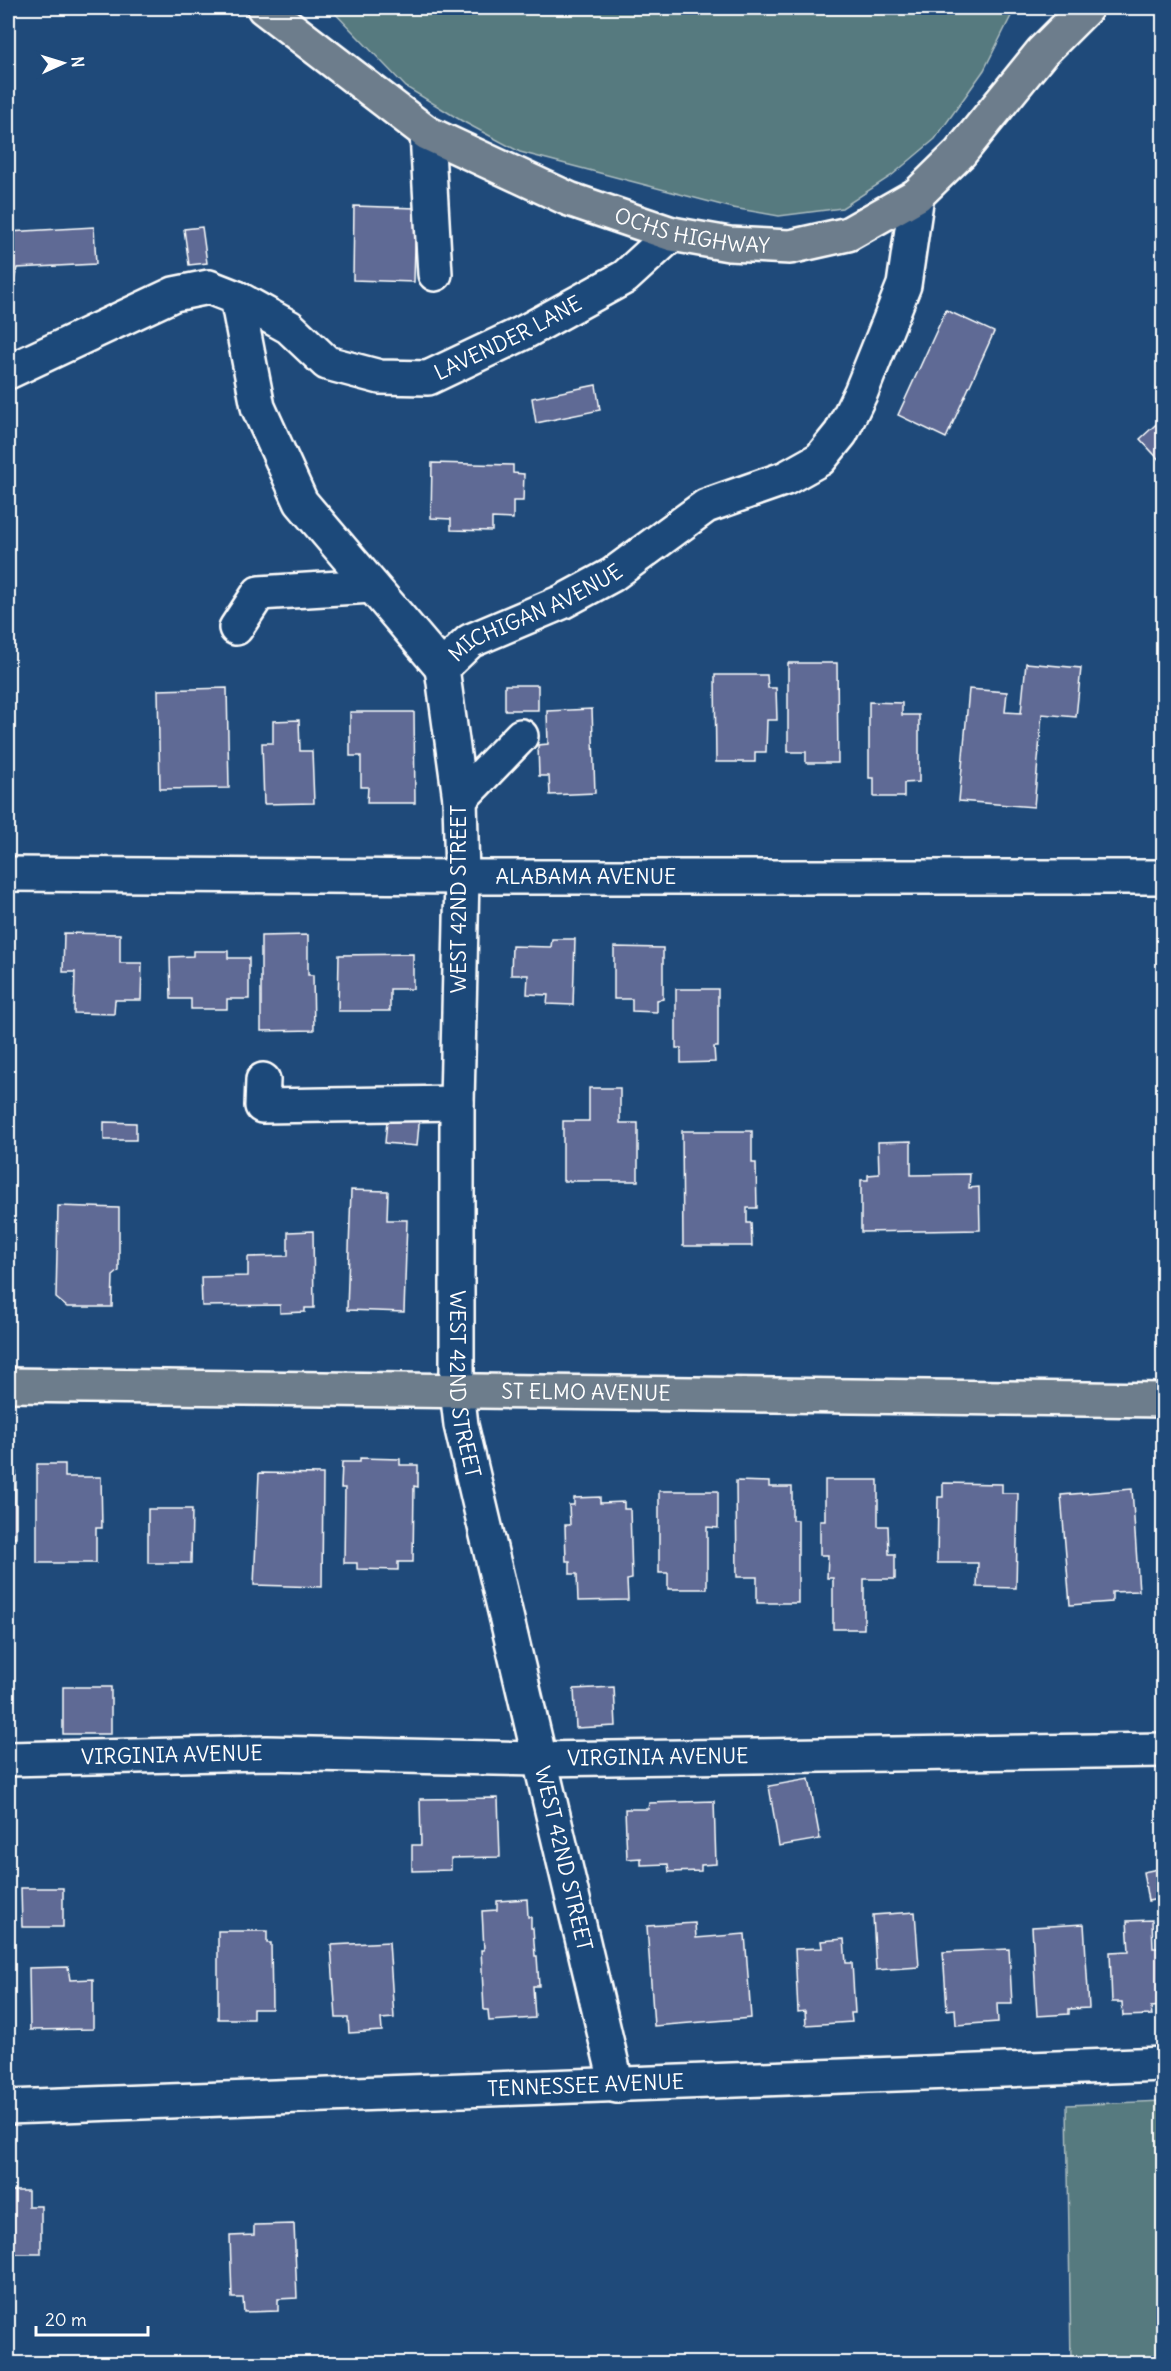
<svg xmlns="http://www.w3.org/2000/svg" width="1171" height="2371" font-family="Delius,sans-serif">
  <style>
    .green { fill: #577a7f; stroke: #abbcbf; stroke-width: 1.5 }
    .building { fill: #5f6b95; stroke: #fff; stroke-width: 1.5 }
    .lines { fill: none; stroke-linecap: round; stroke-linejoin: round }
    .minor-casing { stroke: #fff; stroke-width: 38 }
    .major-casing { stroke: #fff; stroke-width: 38 }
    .minor { stroke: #1f4a7a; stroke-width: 33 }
    .major { stroke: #6d7d8c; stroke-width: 33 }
    .labels { text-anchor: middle; stroke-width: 4.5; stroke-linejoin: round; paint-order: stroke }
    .street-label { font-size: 21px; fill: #fff; stroke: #1f4a7a }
  </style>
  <rect width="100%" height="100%" fill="#1f4a7a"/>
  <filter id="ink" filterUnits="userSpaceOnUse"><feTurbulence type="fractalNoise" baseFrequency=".0167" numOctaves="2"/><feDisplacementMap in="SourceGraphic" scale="12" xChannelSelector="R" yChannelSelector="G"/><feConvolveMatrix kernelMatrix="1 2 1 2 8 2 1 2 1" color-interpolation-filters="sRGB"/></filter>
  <g filter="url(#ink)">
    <!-- green -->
    <g class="green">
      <path d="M 330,8 L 1015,8 L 984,70 L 935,139 L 891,176 L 842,208 L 779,216 L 733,208 L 520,152 L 462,121 L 406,87 Z"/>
      <path d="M 1163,2101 L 1163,2360 L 1135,2364 L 1071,2363 L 1067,2105 Z"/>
    </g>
    <!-- building -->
    <g class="building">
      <path d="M 354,206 L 416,208 L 414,282 L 353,280 Z"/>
      <path d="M 94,227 L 96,264 L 17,268 L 11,293 L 8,293 L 8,232 Z"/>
      <path d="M 202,227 L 207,263 L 189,265 L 184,229 Z"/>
      <path d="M 946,310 L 994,332 L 946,438 L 898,415 Z"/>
      <path d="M 596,385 L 600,410 L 536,423 L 532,398 Z"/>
      <path d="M 1164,417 L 1164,465 L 1140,439 Z"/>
      <path d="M 432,463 L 513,465 L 513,473 L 524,474 L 523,501 L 513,501 L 513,519 L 492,518 L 492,531 L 451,530 L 451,519 L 431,518 Z"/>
      <path d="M 788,663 L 837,663 L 838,763 L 806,763 L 806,752 L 788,752 Z"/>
      <path d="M 1026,663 L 1081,668 L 1076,717 L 1042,714 L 1034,807 L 959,801 L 969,689 L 1007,692 L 1005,712 L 1021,713 Z"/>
      <path d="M 715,675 L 767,675 L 768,688 L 776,688 L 777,720 L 767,720 L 766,752 L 755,752 L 755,762 L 716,762 Z"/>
      <rect x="505" y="685" width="33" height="25"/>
      <path d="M 227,688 L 229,788 L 160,789 L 158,690 Z"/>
      <path d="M 869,702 L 902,703 L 902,715 L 919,715 L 919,782 L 904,783 L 904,797 L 874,797 L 874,778 L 869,778 Z"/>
      <path d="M 592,709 L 595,793 L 550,795 L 549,776 L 539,776 L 538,745 L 548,744 L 547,711 Z"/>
      <path d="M 350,712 L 414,712 L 415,803 L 367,803 L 368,787 L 361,787 L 361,756 L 350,756 Z"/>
      <path d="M 299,720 L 300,751 L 312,751 L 314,803 L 264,804 L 262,743 L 273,743 L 273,721 Z"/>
      <path d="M 64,933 L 120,934 L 120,963 L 142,963 L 141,1000 L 115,1000 L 114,1014 L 74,1013 L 75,972 L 63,972 Z"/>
      <path d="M 308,935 L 308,975 L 313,975 L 314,1030 L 261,1031 L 261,936 Z"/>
      <path d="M 552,939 L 575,939 L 573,1005 L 547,1004 L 548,995 L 527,994 L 528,975 L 511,975 L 512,946 L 551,947 Z"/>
      <path d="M 614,947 L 663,948 L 663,999 L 657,1000 L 657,1012 L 632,1011 L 632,999 L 614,999 Z"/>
      <path d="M 193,951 L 228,951 L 228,958 L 249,958 L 249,999 L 227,999 L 227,1009 L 191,1009 L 191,999 L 171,999 L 170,957 L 193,956 Z"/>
      <path d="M 413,954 L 413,989 L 390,989 L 390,1011 L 338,1011 L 339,955 Z"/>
      <path d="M 676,989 L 718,989 L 718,1047 L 714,1047 L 715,1062 L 681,1063 L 681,1048 L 676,1048 Z"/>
      <path d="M 589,1088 L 620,1088 L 620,1123 L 638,1123 L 638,1181 L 563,1181 L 563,1121 L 589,1121 Z"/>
      <path d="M 388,1110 L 420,1113 L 417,1146 L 385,1143 Z"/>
      <path d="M 104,1122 L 136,1123 L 136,1140 L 104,1140 Z"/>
      <path d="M 682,1131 L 752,1131 L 752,1163 L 756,1163 L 757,1208 L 747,1208 L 747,1223 L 751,1223 L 752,1246 L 683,1246 Z"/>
      <path d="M 911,1141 L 911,1175 L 970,1174 L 969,1188 L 979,1187 L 980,1230 L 861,1232 L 861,1180 L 868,1180 L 868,1175 L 879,1174 L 878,1142 Z"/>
      <path d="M 351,1190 L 388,1191 L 387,1220 L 407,1220 L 404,1312 L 347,1310 Z"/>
      <path d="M 58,1206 L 119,1208 L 119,1271 L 113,1276 L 112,1307 L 67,1307 L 56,1298 Z"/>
      <path d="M 313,1231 L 314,1308 L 305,1308 L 305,1312 L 280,1313 L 280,1305 L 202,1306 L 201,1277 L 248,1276 L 248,1257 L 288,1256 L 288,1232 Z"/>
      <path d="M 360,1458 L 400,1459 L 400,1465 L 418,1465 L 418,1487 L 414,1486 L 413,1562 L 398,1562 L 398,1570 L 357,1569 L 357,1563 L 344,1563 L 345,1488 L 341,1488 L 342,1462 L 360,1462 Z"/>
      <path d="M 37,1464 L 65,1464 L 65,1477 L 101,1477 L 102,1528 L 96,1528 L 96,1563 L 37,1563 Z"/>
      <rect x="8" y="1472" width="8" height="66"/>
      <path d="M 259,1473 L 323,1474 L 322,1587 L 254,1585 Z"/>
      <path d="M 825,1480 L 878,1480 L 878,1526 L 888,1526 L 889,1554 L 895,1554 L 895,1579 L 864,1579 L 864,1629 L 833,1629 L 833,1578 L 827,1578 L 828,1555 L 820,1555 L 820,1521 L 825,1521 Z"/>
      <path d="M 736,1481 L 769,1482 L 769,1487 L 792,1487 L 792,1520 L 798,1520 L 798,1603 L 757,1603 L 757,1577 L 737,1577 Z"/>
      <path d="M 943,1483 L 1002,1484 L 1002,1493 L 1018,1493 L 1016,1588 L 977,1587 L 978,1563 L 937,1563 L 938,1497 L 943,1497 Z"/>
      <path d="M 1132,1489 L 1139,1591 L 1112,1592 L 1112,1602 L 1070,1605 L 1061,1495 Z"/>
      <path d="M 659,1491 L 718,1491 L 718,1528 L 707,1527 L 707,1589 L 668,1589 L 668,1573 L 659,1573 Z"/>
      <path d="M 600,1497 L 600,1503 L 624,1502 L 624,1509 L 630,1509 L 632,1579 L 627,1580 L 628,1600 L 578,1601 L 577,1574 L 570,1574 L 570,1561 L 566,1561 L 565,1525 L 570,1525 L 569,1505 L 574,1505 L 574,1498 Z"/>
      <path d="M 148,1509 L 192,1509 L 191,1563 L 148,1563 Z"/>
      <rect x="63" y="1687" width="48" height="47"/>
      <path d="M 614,1687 L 616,1726 L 576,1728 L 574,1689 Z"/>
      <path d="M 809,1779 L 820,1839 L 779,1846 L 769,1786 Z"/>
      <path d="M 498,1798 L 500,1857 L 451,1858 L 451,1870 L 412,1871 L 412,1845 L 421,1845 L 420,1799 Z"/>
      <path d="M 714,1801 L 716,1864 L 701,1865 L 701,1871 L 669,1872 L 668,1864 L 641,1865 L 641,1858 L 627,1859 L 625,1809 L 648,1809 L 649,1803 Z"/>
      <path d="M 1163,1868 L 1164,1898 L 1148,1901 L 1143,1872 Z"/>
      <path d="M 21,1888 L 63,1888 L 63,1927 L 22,1927 Z"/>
      <path d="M 527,1899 L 528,1917 L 531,1917 L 531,1928 L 533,1928 L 535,1956 L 537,1956 L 539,1986 L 533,1986 L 535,2018 L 489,2021 L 488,2010 L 484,2010 L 481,1950 L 484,1950 L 482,1911 L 497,1910 L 497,1901 Z"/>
      <path d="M 915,1912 L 919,1967 L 876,1970 L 873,1915 Z"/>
      <path d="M 1152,1920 L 1153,1948 L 1164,1948 L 1164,2006 L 1151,2007 L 1152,2015 L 1123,2016 L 1122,2002 L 1112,2002 L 1110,1952 L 1129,1951 L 1127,1921 Z"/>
      <path d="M 695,1923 L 696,1938 L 745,1934 L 751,2018 L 654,2026 L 647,1926 Z"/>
      <path d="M 1084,1924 L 1089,2008 L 1069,2009 L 1069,2014 L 1037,2016 L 1032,1927 Z"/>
      <path d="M 218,1931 L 267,1931 L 267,1943 L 271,1943 L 272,2009 L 253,2009 L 253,2019 L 218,2019 Z"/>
      <path d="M 844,1939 L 846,1963 L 852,1963 L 855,2013 L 851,2013 L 852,2022 L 806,2025 L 805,2011 L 798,2012 L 795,1949 L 822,1948 L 821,1941 Z"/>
      <path d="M 389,1942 L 394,2018 L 381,2019 L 382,2031 L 349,2033 L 348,2018 L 336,2018 L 331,1945 Z"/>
      <path d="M 1009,1949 L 1012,2004 L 997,2004 L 998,2022 L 956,2025 L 955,2009 L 947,2010 L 943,1952 Z"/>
      <path d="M 68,1967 L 70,1980 L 93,1979 L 93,2029 L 30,2030 L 29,1968 Z"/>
      <path d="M 8,2191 L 28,2191 L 28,2206 L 41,2206 L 41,2254 L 8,2254 Z"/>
      <path d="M 294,2224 L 297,2298 L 278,2299 L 278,2311 L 244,2312 L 243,2298 L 232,2298 L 230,2236 L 254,2235 L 254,2225 Z"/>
    </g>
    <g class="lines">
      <defs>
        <g id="minor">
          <path d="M 427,133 L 435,274"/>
          <path id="s1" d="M 237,298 L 289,327 L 327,363 L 380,377 L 428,378 L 523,333 L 625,277 L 672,234"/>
          <path d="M 8,372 L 174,294 L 209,287 L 237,298 L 258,407 L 301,502 L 442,668"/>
          <path d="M 236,628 L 259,593 L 372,586"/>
          <path id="s2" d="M 442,668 L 460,799 L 462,877 L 457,1103 L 457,1390 L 461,1425 L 617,2086"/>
          <path id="s3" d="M 442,668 L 470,641 L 562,602 L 612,575 L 706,506 L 786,478 L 820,459 L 841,433 L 861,392 L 904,285 L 917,195"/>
          <path d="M 460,799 L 521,736"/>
          <path id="s4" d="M 8,874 L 462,877 L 1164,877"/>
          <path d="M 263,1080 L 262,1106 L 457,1103"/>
          <path id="s5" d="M 8,1759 L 267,1753 L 538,1759 L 1164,1750"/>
          <path id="s6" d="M 8,2107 L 1164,2064"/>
        </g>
        <g id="major">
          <path id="s7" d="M 264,8 L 427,133 L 569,199 L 672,234 L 729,244 L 790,247 L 848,234 L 917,195 L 960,153 L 1042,52 L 1086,8"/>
          <path id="s8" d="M 8,1385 L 1164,1400"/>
        </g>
      </defs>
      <!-- minor casing -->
      <use href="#minor" class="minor-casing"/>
      <!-- major casing -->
      <use href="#major" class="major-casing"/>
      <!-- minor -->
      <use href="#minor" class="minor"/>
      <!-- major -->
      <use href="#major" class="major"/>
    </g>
  </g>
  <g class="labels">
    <!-- street labels -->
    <g class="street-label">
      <text dy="7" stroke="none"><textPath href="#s7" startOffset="490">OCHS HIGHWAY</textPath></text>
      <text dy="7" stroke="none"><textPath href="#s1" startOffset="304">LAVENDER LANE</textPath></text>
      <text dy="7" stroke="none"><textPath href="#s3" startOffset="110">MICHIGAN AVENUE</textPath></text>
      <text dy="7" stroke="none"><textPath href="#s4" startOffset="578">ALABAMA AVENUE</textPath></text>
      <text transform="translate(459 899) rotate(-90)" y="7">WEST 42ND STREET</text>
      <text dy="7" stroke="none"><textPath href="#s2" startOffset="718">WEST 42ND STREET</textPath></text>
      <text dy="7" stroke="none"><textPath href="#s8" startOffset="578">ST ELMO AVENUE</textPath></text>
      <text dy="7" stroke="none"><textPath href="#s5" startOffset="164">VIRGINIA AVENUE</textPath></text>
      <text dy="7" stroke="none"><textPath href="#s5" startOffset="650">VIRGINIA AVENUE</textPath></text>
      <text dy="7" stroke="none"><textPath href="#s2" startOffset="1204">WEST 42ND STREET</textPath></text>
      <text dy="7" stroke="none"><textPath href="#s6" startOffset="578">TENNESSEE AVENUE</textPath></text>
    </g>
  </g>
  <!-- margin -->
  <rect width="1171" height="2371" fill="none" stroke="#1f4a7a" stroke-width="30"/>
  <rect x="15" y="15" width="1141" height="2341" fill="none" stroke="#fff" stroke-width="2" filter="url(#ink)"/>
  <!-- north arrow -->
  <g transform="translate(63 63) rotate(86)" stroke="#1f4a7a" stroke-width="4.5" paint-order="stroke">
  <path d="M0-4.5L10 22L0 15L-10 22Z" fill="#ffffff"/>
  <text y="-9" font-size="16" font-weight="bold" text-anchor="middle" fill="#ffffff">N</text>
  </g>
  <!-- scale -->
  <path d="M36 2326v9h112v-9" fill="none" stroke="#ffffff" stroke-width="3"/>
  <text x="45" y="2326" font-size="18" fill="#ffffff" stroke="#1f4a7a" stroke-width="4.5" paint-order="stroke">20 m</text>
</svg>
